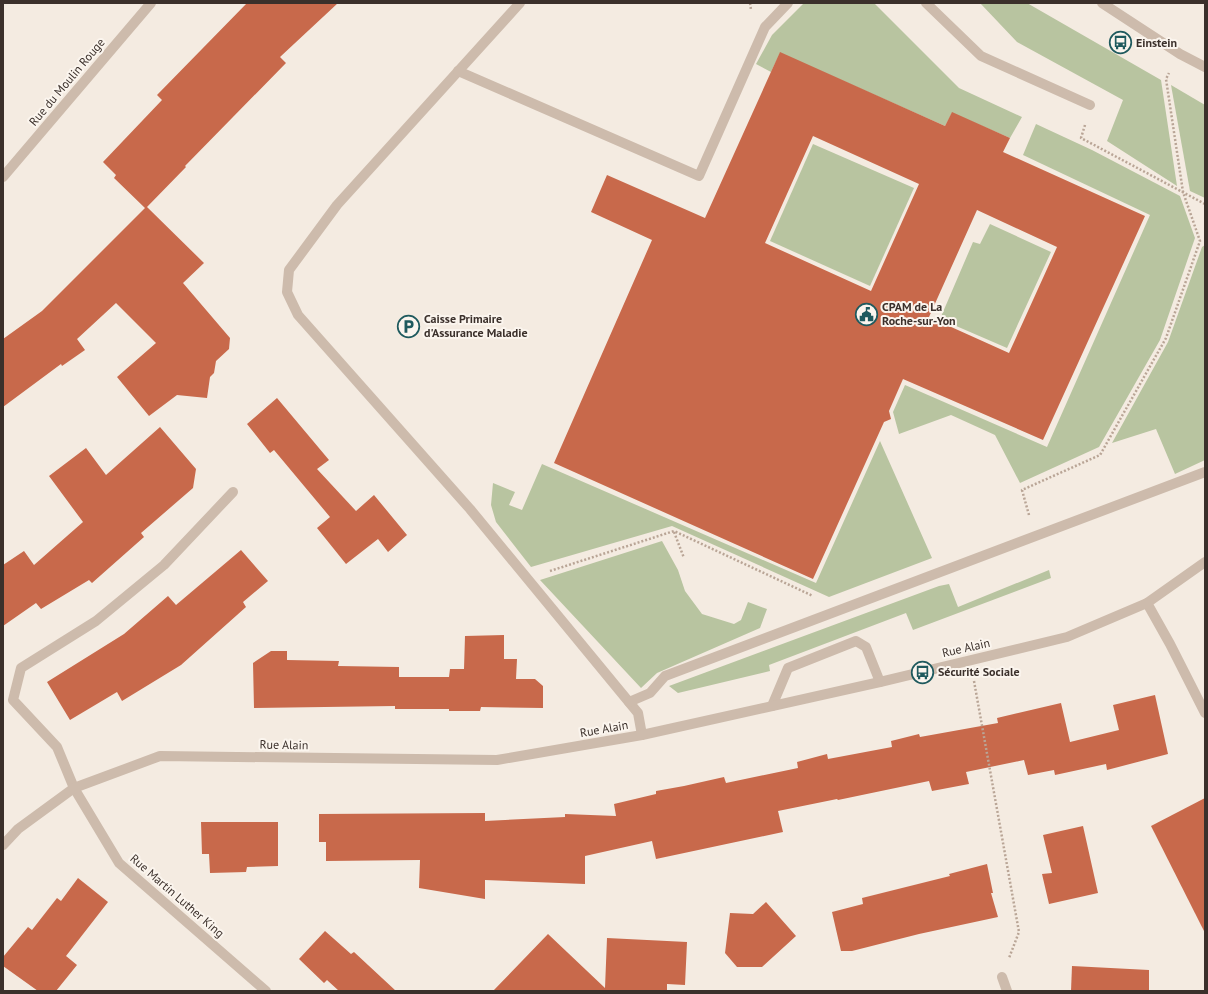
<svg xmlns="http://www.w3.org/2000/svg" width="1208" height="994" font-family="'PT Sans',sans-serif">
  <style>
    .green { fill: #b8c4a0 }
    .building { fill: #c8694b; fill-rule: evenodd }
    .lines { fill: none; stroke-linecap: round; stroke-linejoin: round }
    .path { stroke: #b9a596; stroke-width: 2.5; stroke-dasharray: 2 2; stroke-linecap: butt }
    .service { stroke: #cdbbac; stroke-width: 10 }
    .minor { stroke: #cdbbac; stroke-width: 10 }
    .labels { text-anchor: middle; stroke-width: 4; stroke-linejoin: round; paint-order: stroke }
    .poi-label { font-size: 12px; font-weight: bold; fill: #3b302b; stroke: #fbf5ee; text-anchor: start }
    .street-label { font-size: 12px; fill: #3b302b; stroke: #fbf5ee }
  </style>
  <rect width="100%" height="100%" fill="#f4ebe1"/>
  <!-- green -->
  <g class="green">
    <path d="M 804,3 L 874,3 L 959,88 L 1022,117 L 1010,138 L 952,113 L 945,126 L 780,53 L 771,72 L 756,64 L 772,35 Z"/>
    <path d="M 980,3 L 1027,3 L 1161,80 L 1177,186 L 1107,141 L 1123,100 L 1017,42 Z"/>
    <path d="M 1171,85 L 1205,105 L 1205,198 L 1190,191 Z"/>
    <path d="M 1036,124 L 1092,150 L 1180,196 L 1195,238 L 1160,340 L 1099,447 L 1020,483 L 995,435 L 951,415 L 899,434 L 893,412 L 905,385 L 1047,447 L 1150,215 L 1023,155 Z"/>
    <path d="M 813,144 L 914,188 L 870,286 L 770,241 Z"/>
    <path d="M 990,224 L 1051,252 L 1007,348 L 940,319 L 973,242 L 980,244 Z"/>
    <path d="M 1205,245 L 1205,460 L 1175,474 L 1156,429 L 1112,443 L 1168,342 L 1202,247 Z"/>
    <path d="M 880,441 L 932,558 L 829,597 L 672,526 L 531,567 L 496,522 L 491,505 L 493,483 L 515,492 L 509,505 L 522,510 L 542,464 L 816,583 Z"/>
    <path d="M 662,541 L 678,570 L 685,591 L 702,614 L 734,624 L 741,620 L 748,602 L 767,609 L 760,628 L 657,673 L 641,688 L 540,580 Z"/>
    <path d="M 1049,570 L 1051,578 L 913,630 L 906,613 L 769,665 L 770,671 L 678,693 L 669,686 L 939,586 L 949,584 L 958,607 Z"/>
  </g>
  <!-- building -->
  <g class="building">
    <path d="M 247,3 L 338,3 L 280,57 L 286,63 L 185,166 L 186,167 L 147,207 L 204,263 L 183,283 L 230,338 L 229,349 L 216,361 L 214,373 L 210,377 L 207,398 L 177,395 L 149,416 L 117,377 L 156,343 L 116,303 L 77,339 L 85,350 L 62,366 L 61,364 L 3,407 L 3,339 L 42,311 L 145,208 L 114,178 L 116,175 L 103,162 L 162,100 L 157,95 Z"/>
    <path d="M 780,52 L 945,126 L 952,112 L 1010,138 L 1003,152 L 1145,216 L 1043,440 L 903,379 L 889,411 L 891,419 L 884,422 L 813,579 L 554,463 L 652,240 L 591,212 L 607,175 L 705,218 ZM 813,136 L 919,184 L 871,291 L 765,243 ZM 977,210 L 1057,247 L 1009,353 L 929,317 Z"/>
    <path d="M 277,398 L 329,460 L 317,469 L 356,511 L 374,495 L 407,535 L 388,552 L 378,539 L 346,564 L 317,528 L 330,517 L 274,450 L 270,453 L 247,424 Z"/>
    <path d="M 160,427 L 196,469 L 193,488 L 141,533 L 144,537 L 92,583 L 89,580 L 41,609 L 36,603 L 3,626 L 3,565 L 24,551 L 34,565 L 83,522 L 49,476 L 86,448 L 106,475 Z"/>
    <path d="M 241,550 L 268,581 L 243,602 L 246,607 L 181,665 L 122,701 L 117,692 L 70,720 L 47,682 L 124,634 L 168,596 L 176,605 Z"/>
    <path d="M 504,635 L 504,659 L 517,659 L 516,679 L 535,679 L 543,686 L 543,708 L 481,707 L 480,711 L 449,711 L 449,709 L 395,709 L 395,706 L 254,708 L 253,663 L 271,651 L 287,651 L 287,660 L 339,661 L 338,666 L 399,667 L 399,677 L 449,677 L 450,669 L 464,669 L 465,636 Z"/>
    <path d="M 1155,695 L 1168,754 L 1107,770 L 1106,764 L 1055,775 L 1054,770 L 1028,775 L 1024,760 L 966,772 L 969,784 L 932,791 L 929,781 L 838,800 L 837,799 L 778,811 L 783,832 L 656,859 L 652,841 L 585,856 L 585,884 L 485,880 L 485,899 L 419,888 L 420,860 L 326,861 L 326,842 L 319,842 L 319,814 L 485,813 L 485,821 L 565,817 L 565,814 L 616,816 L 614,804 L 656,794 L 656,791 L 684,786 L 724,777 L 726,783 L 798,768 L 797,762 L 827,754 L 828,759 L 892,747 L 891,741 L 919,734 L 920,737 L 998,723 L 997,718 L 1061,703 L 1070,742 L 1119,730 L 1113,705 Z"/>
    <path d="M 1205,798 L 1205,933 L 1151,826 Z"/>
    <path d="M 201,822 L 278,822 L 278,866 L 247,867 L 246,872 L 210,873 L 209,854 L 202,854 Z"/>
    <path d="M 1083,826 L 1098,893 L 1049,904 L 1042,874 L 1052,873 L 1043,835 Z"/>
    <path d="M 987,864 L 993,893 L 991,893 L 998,917 L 919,934 L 852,951 L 841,951 L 832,912 L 863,904 L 862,898 L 950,876 L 949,874 Z"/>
    <path d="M 78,878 L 108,902 L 66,956 L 77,965 L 56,991 L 38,991 L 3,966 L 3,957 L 28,927 L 32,930 L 57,898 L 61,901 Z"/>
    <path d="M 766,902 L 796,936 L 762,967 L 737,967 L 725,953 L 730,913 L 753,914 Z"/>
    <path d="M 325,931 L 351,954 L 354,952 L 396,991 L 339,991 L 327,980 L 324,983 L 299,959 Z"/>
    <path d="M 548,934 L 605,988 L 607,938 L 687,942 L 685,985 L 667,984 L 667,991 L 493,991 Z"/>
    <path d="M 1072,966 L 1149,970 L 1149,991 L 1071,991 Z"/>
  </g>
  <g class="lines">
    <!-- path -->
    <g class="path">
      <path d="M 750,3 L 751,10"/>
      <path d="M 1085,125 L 1081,138 L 1205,204"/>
      <path d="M 1029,515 L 1022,490 L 1100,455 L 1166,338 L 1200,241 L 1183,192 L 1166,79 L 1169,73"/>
      <path d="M 674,532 L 684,558"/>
      <path d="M 550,571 L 674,531 L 813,596"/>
      <path d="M 974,681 L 1019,932 L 1009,958"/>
    </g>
    <!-- service -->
    <g class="service">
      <path d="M 520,3 L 337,205 L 289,270 L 287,292 L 298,315 L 470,509 L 638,713 L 642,735"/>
      <path d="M 926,3 L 981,56 L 1090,105"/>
      <path d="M 458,71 L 699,176 L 765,27 L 788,3"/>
      <path d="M 629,702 L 650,693 L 665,676 L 1205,472"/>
      <path d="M 772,706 L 788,668 L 856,641 L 866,647 L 880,682"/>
    </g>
    <!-- minor -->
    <g class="minor">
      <path d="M 1102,3 L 1180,54 L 1205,67"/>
      <path d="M 3,177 L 151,3"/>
      <path d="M 233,492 L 164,565 L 96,621 L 21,668 L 13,700 L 57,747 L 74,788 L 119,863 L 266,991"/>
      <path d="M 1147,603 L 1170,644 L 1205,713"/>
      <path d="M 3,845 L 18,829 L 74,788 L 160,756 L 497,760 L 642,735 L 880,682 L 1067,637 L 1147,603 L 1205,562"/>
      <path d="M 1002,977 L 1007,991"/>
    </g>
  </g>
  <!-- icons -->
  <defs>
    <symbol id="bus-ring" viewBox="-11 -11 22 22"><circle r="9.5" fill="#fbf5ee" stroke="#1f5a5e" stroke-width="1.5"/><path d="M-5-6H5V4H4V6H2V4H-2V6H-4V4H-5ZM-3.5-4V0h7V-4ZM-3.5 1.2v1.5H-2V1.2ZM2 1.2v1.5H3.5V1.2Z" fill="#1f5a5e"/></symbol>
    <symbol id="civic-ring" viewBox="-11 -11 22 22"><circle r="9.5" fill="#fbf5ee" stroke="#1f5a5e" stroke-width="1.5"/><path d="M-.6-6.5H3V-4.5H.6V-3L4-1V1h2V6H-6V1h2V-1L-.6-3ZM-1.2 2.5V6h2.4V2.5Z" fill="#1f5a5e"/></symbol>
    <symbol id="parking-ring" viewBox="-11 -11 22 22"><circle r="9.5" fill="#fbf5ee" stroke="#1f5a5e" stroke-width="1.5"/><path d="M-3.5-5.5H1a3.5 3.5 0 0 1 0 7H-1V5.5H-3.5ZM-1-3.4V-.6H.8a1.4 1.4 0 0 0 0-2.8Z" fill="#1f5a5e"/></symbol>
  </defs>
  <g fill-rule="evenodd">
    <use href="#bus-ring" x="1108" y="30" width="25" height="25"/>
    <use href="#civic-ring" x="854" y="302" width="25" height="25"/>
    <use href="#parking-ring" x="396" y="314" width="25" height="25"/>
    <use href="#bus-ring" x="910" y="660" width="25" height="25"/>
  </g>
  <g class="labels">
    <!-- poi labels -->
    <g class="poi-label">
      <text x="1136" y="47">Einstein</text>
      <text x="882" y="311">CPAM de La<tspan x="882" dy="14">Roche-sur-Yon</tspan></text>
      <text x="424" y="323">Caisse Primaire<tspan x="424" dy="14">d'Assurance Maladie</tspan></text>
      <text x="938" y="676">Sécurité Sociale</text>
    </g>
    <!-- street labels -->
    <g class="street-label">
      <text transform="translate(67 82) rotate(-50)" y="4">Rue du Moulin Rouge</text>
      <text transform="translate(966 648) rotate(-13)" y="4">Rue Alain</text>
      <text transform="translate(604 729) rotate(-10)" y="4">Rue Alain</text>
      <text transform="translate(284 745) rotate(1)" y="4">Rue Alain</text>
      <text transform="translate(177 896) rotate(41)" y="4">Rue Martin Luther King</text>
    </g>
  </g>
  <!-- border -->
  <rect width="1208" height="994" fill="none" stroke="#3b302b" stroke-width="8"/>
</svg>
